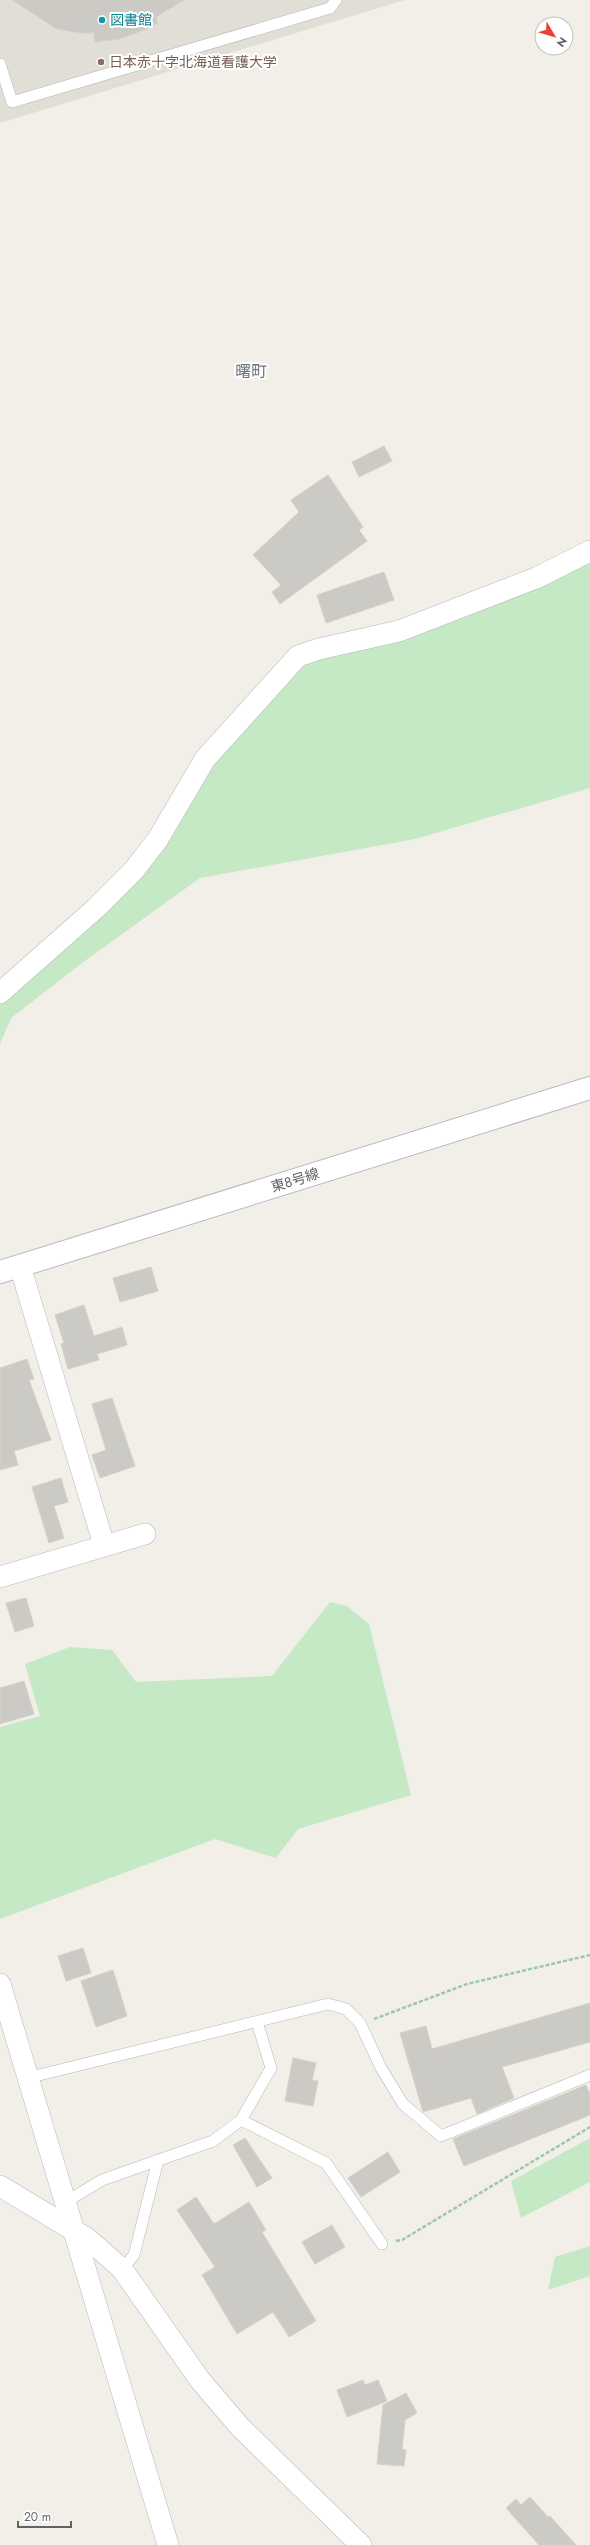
<svg xmlns="http://www.w3.org/2000/svg" width="590" height="2545" font-family="Jost,'Noto Sans JP',sans-serif">
<style>
.education{fill:#e1ded6}
.green{fill:#c5e8c5}
.building{fill:#cccac5;stroke:#d6d1c6}
.lines{fill:none;stroke-linecap:round;stroke-linejoin:round}
.lane-casing{stroke:#b5b8bc;stroke-width:12}
.street-casing{stroke:#b5b8bc;stroke-width:22}
.secondary-casing{stroke:#b6babf;stroke-width:24}
.path{stroke:#9cc7a9;stroke-width:2.5;stroke-dasharray:4 2;stroke-linecap:butt}
.lane{stroke:#fff;stroke-width:11}
.street{stroke:#fff;stroke-width:21}
.secondary{stroke:#fff;stroke-width:22}
.culture-dot{fill:#0f9aa8;stroke:#fff;stroke-width:1.5}
.education-dot{fill:#8d6e63;stroke:#fff;stroke-width:1.5}
.labels{text-anchor:middle;stroke-width:4;stroke-linejoin:round;paint-order:stroke}
.culture-label{font-size:14px;fill:#0d838f;stroke:#fff;text-anchor:start}
.education-label{font-size:14px;fill:#785e54;stroke:#fff;text-anchor:start}
.street-label{font-size:14px;fill:#5f6368;stroke:#fff}
.quarter-label{font-size:16px;fill:#70757a;stroke:#fff}
</style>
<rect width="100%" height="100%" fill="#f1efe8"/>
<path class="education" d="M0,0H405L0,123Z"/>
<path class="green" d="M590,551V788L415,839L200,878L86,960L11,1018L0,1044V993L51,946L172,814L298,656Z
M330,1602L347,1606L369,1624L411,1795L298,1829L276,1858L215,1839L0,1919V1727L40,1716L25,1664L70,1647L112,1650L136,1682L272,1676Z
M590,2138V2182L521,2218L511,2181Z
M590,2246V2276L548,2290L555,2257Z"/>
<path class="building" d="M12,0H184L156,17L158,23L144,30L119,39L95,42L94,33H81L57,29Z
M384,446L392,461L359,477L352,462Z
M328,475L363,527L359,530L367,541L280,604L272,592L281,585L253,555L299,512L291,500Z
M384,572L394,600L326,623L317,595Z
M151,1267L158,1291L120,1302L113,1278Z
M84,1305L94,1336L122,1327L127,1345L97,1354L99,1360L68,1369L61,1344L64,1343L55,1315Z
M27,1359L34,1379L29,1380L51,1440L14,1451L18,1465L0,1470V1368Z
M112,1398L135,1466L100,1478L92,1455L106,1450L92,1404Z
M61,1478L68,1502L54,1506L64,1538L49,1543L32,1487Z
M26,1598L34,1626L15,1632L6,1603Z
M24,1681L34,1714L0,1724V1688Z
M83,1948L91,1973L66,1981L58,1956Z
M113,1970L127,2016L96,2027L81,1981Z
M590,2003V2042L502,2067L514,2098L477,2114L471,2098L423,2112L400,2033L426,2026L432,2049Z
M293,2058L316,2063L312,2080L318,2081L313,2106L285,2101Z
M586,2085L590,2094V2115L464,2166L453,2139Z
M245,2138L272,2178L257,2187L233,2145Z
M388,2152L400,2172L361,2197L348,2178Z
M196,2197L214,2224L249,2202L266,2230L262,2232L316,2321L289,2337L273,2312L237,2334L202,2275L215,2267L177,2210Z
M332,2225L345,2247L315,2264L302,2242Z
M363,2380L365,2385L378,2380L387,2401L347,2417L337,2390Z
M406,2393L417,2413L405,2420L402,2449L406,2450L404,2466L377,2464L383,2405Z
M530,2497L548,2517L550,2516L576,2545H539L506,2508L516,2499L521,2505Z"/>
<g class="lines">
<defs>
<path id="lane" d="M0,64L12,102L330,8L336,0
M27,2078L328,2004L346,2009L360,2023L381,2068L403,2104L441,2136L590,2075
M241,2120L326,2163L382,2244
M64,2203L102,2180L213,2141L241,2120L271,2068L257,2022
M122,2269L134,2255L158,2160"/>
<path id="street" d="M0,993L95,909L134,870L158,839L205,759L298,656L319,649L399,631L536,578L590,551
M20,1266L104,1545
M0,1577L145,1534
M0,1984L168,2545
M0,2186L88,2239L122,2269L200,2380L240,2427L361,2545"/>
<path id="secondary" d="M0,1272L590,1088"/>
</defs>
<use href="#lane" class="lane-casing"/>
<use href="#street" class="street-casing"/>
<use href="#secondary" class="secondary-casing"/>
<path class="path" d="M374,2019L467,1984L590,1955
M396,2241L402,2240L590,2127"/>
<use href="#lane" class="lane"/>
<use href="#street" class="street"/>
<use href="#secondary" class="secondary"/>
</g>
<circle class="culture-dot" cx="102" cy="20" r="4"/>
<circle class="education-dot" cx="101" cy="62" r="4"/>
<g class="labels">
<g class="culture-label">
<text x="110" y="25">図書館</text>
</g>
<g class="education-label">
<text x="109" y="67">日本赤十字北海道看護大学</text>
</g>
<g class="street-label">
<text transform="translate(295 1180) rotate(-17)" y="5">東8号線</text>
</g>
<g class="quarter-label">
<text x="251" y="377">曙町</text>
</g>
</g>
<g transform="translate(554 36) rotate(128)"><circle r="19" fill="#ffffff" stroke="#bfc1c3"/>
<path d="M0-3L7 15L0 10L-7 15Z" fill="#ea4335"/>
<text y="-6" font-size="11" font-weight="bold" text-anchor="middle" fill="#5f6368">N</text>
</g>
<path d="M18 2521v6h53v-6" fill="none" stroke="#5f6368" stroke-width="2"/>
<text x="24" y="2521" font-size="12" fill="#5f6368" stroke="#ffffff" stroke-width="3" paint-order="stroke">20 m</text>
</svg>
